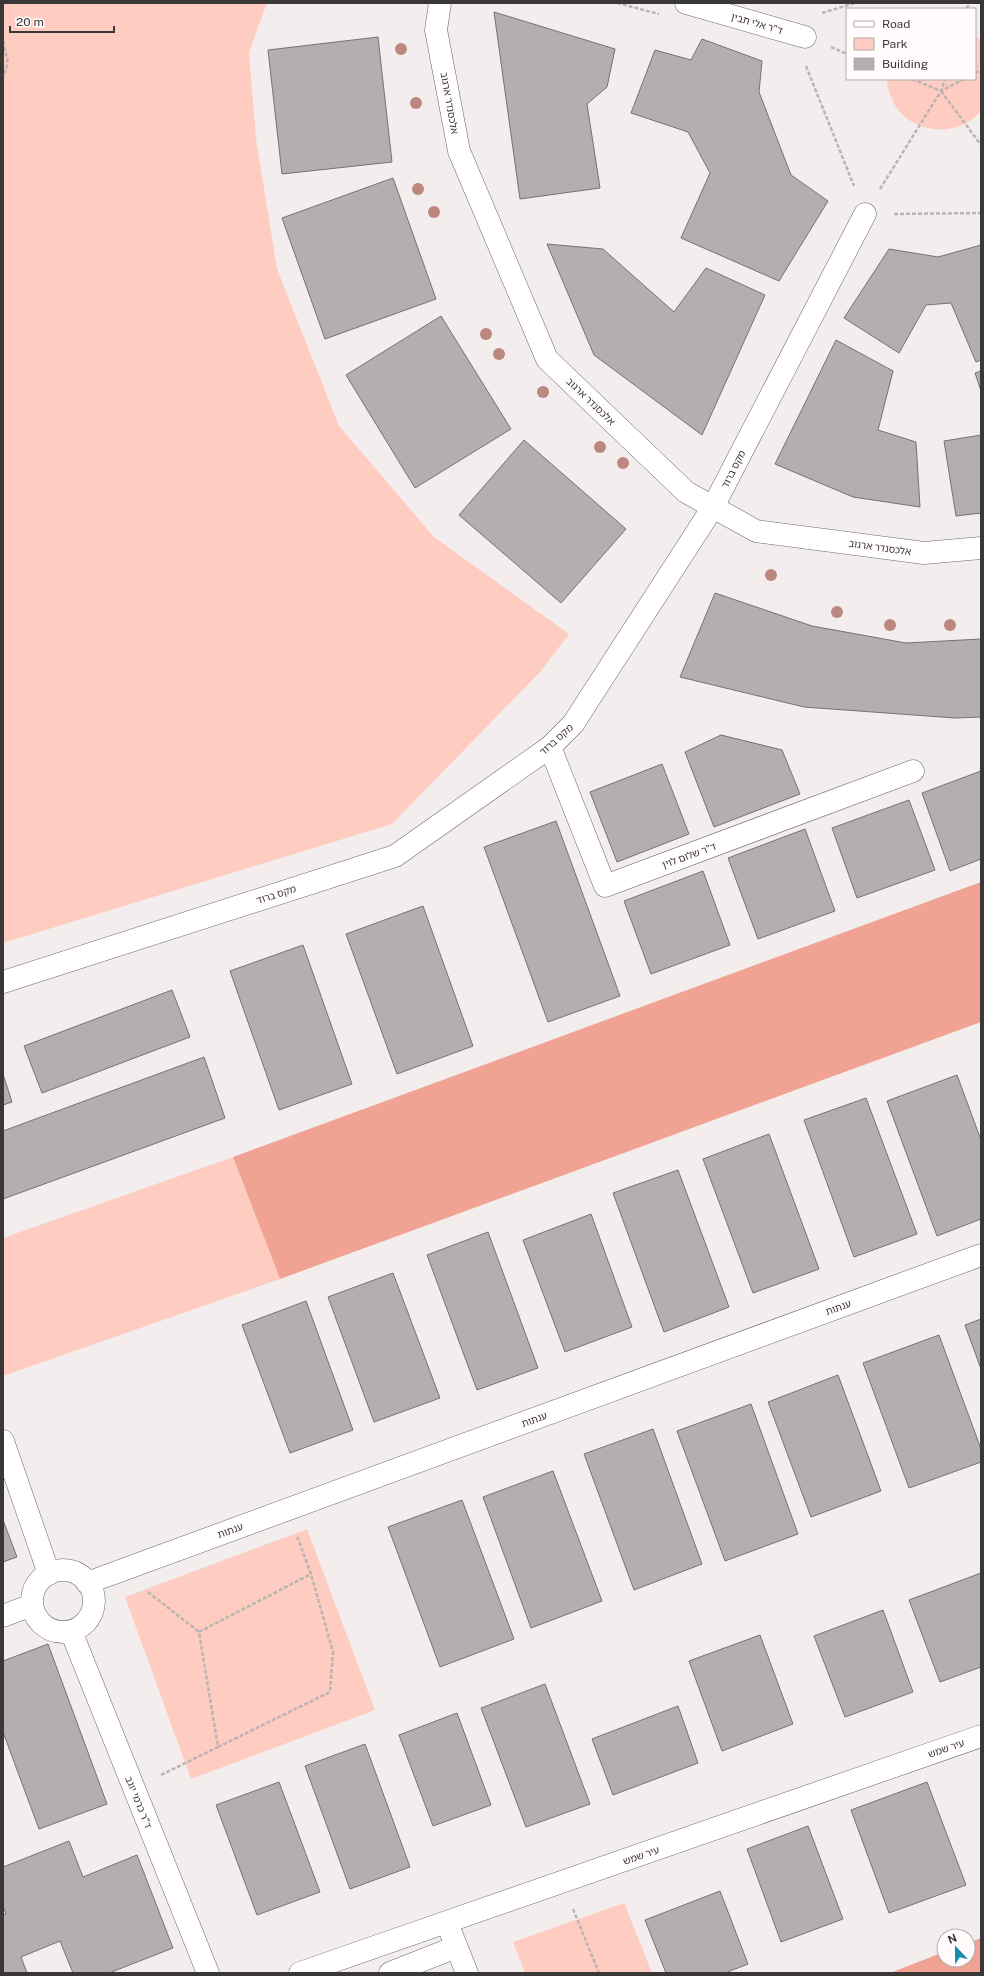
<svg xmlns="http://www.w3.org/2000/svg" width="984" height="1976" font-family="'Public Sans','Noto Sans Hebrew',sans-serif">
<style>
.green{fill:#feccc1}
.forest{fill:#f0a293}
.building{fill:#b4afae;stroke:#767271}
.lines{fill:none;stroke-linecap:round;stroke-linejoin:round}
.minor-casing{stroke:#6c6867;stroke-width:23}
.path{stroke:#bab5b4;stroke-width:2.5;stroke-dasharray:4 2;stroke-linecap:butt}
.minor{stroke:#fff;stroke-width:22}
.tree{fill:#bb877e}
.labels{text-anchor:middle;stroke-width:4;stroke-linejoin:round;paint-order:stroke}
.street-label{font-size:10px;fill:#3a3837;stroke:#fffcfb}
</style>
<rect width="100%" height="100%" fill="#f3eeed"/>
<path class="green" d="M3,3H267L249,52L256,139L277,269L339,426L434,537L569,634L541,671L392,824L3,943Z
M975,35L981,41V111C956,141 905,133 891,97C889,91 887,86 887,79H975Z
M233,1157L280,1279L3,1376V1238Z
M307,1529L375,1710L191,1779L125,1597Z
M624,1903L652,1973H525L513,1942Z"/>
<path class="forest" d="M981,882V1022L280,1279L233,1157Z
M981,1938V1973H890L944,1952V1960H968V1943Z"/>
<path class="building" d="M494,12L615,49L607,87L587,104L600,188L520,199Z
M378,37L392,162L282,174L268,50Z
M702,39L762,61L759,92L791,175L828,201L779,281L681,238L710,173L688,132L631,113L655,50L691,60Z
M393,178L436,299L325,339L282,218Z
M547,244L603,249L674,312L706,268L765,295L702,435L594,355Z
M981,245V360L976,362L951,303L926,305L899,353L844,318L889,249L938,257Z
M441,316L511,429L415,488L346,375Z
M836,340L893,371L878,430L916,442L920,507L853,497L775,464Z
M981,371V391L975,373Z
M981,435V513L956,516L944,441Z
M524,440L626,529L561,603L459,515Z
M715,593L812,626L906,643L981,639V717L955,718L804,707L680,677Z
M721,735L782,750L800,794L714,827L685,752Z
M662,764L689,834L617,862L590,792Z
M981,771V859L950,871L922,793Z
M909,800L935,870L857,898L832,828Z
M556,821L620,996L548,1022L484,847Z
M805,829L835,911L758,939L728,858Z
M703,871L730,945L651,974L624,901Z
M423,906L473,1046L397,1074L346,934Z
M303,945L352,1084L279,1110L230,971Z
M172,990L190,1037L42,1093L24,1046Z
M204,1057L225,1118L3,1199V1131Z
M3,1074L12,1102L3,1105Z
M957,1075L981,1140V1219L937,1236L887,1101Z
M866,1098L917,1234L854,1257L804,1120Z
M769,1134L819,1269L753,1293L703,1159Z
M678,1170L729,1307L664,1332L613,1193Z
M591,1214L632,1327L565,1352L523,1240Z
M488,1232L538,1368L477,1390L427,1255Z
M393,1273L440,1398L374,1422L328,1297Z
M306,1301L353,1430L290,1453L242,1325Z
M981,1319V1369L965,1325Z
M939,1335L981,1449V1462L909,1488L863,1363Z
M838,1375L881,1491L811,1517L768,1402Z
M751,1404L798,1534L725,1561L677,1431Z
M653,1429L702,1564L634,1590L584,1454Z
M553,1471L602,1601L531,1628L483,1497Z
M462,1500L514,1639L440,1667L388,1527Z
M3,1520L17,1557L3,1562Z
M981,1573V1667L940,1682L909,1600Z
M883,1610L913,1692L845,1717L814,1636Z
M760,1635L793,1724L722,1751L689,1661Z
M48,1644L107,1804L39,1829L3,1732V1661Z
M545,1684L590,1804L526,1827L481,1708Z
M678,1706L698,1763L613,1795L592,1739Z
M457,1713L491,1805L433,1826L399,1735Z
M365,1744L410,1867L350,1889L305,1766Z
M279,1782L320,1892L257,1915L216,1805Z
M927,1782L966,1885L889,1913L851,1810Z
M808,1826L843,1919L781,1942L747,1849Z
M69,1841L83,1877L137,1855L173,1948L109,1973H73L60,1941L21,1957L27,1973H3V1915L6,1914L3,1906V1867Z
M720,1891L748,1964L725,1973H666L645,1920Z"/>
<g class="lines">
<defs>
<path id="minor" d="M440,3L436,30L459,151L547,359L686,492L756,531L924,553L981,548
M686,3L805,37
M550,747L605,886L913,771
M3,982L395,856L550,747L573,724L713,507L865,214
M3,1441L49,1574
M32 1601a31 31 0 1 1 62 0a31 31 0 1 1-62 0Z
M87,1583L981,1255
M3,1616L32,1605
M71,1631L208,1973
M451,1933L467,1973
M300,1973L981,1736
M390,1973L456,1947"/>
</defs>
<use href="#minor" class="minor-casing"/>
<path class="path" d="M617,3L659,14
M967,9L969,3
M822,13L855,3
M3,41L8,63L3,77
M831,47L847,54
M806,66L854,186
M975,73L981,70
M912,79L941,91L945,79
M941,91L981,145
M880,189L941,91L964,79
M894,214L981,213
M148,1592L199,1632
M218,1747L330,1692L333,1652L311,1574
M161,1775L218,1747L199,1632L311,1574L297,1536
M573,1909L599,1973"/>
<use href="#minor" class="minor"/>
</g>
<g class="tree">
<circle cx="401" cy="49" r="6"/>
<circle cx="416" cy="103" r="6"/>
<circle cx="418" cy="189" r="6"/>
<circle cx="434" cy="212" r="6"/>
<circle cx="486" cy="334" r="6"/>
<circle cx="499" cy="354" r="6"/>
<circle cx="543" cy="392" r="6"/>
<circle cx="600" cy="447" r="6"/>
<circle cx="623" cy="463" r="6"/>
<circle cx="771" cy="575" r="6"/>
<circle cx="837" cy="612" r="6"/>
<circle cx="890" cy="625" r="6"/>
<circle cx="950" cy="625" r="6"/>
</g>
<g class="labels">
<g class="street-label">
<text transform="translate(757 23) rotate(16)" y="4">ד"ר אלי תבין</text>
<text transform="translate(450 103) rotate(80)" y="4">אלכסנדר ארגוב</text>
<text transform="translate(591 401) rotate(44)" y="4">אלכסנדר ארגוב</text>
<text transform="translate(733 469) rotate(-63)" y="4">מקס ברוד</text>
<text transform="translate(880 547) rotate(8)" y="4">אלכסנדר ארגוב</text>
<text transform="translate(556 739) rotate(-42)" y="4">מקס ברוד</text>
<text transform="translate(689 855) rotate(-20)" y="4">ד"ר שלום לוין</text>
<text transform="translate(276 894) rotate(-18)" y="4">מקס ברוד</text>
<text transform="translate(838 1307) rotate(-20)" y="4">ענתות</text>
<text transform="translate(534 1419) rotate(-20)" y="4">ענתות</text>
<text transform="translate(230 1530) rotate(-20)" y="4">ענתות</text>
<text transform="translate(946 1748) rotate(-19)" y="4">עיר שמש</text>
<text transform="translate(139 1802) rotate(68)" y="4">ד"ר כרמי יוגב</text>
<text transform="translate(641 1855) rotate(-19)" y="4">עיר שמש</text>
</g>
</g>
<rect width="984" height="1976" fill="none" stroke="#3a3837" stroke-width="8"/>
<rect x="846" y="8" width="130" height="72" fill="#fffcfb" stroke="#b0aead"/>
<rect x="854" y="21" width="20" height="6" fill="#ffffff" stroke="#b0aead"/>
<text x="882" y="28" font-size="12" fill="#3a3837">Road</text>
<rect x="854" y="38" width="20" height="12" fill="#feccc1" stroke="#b0aead"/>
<text x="882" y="48" font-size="12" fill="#3a3837">Park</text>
<rect x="854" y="58" width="20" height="12" fill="#b4afae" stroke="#b0aead"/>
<text x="882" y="68" font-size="12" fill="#3a3837">Building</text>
<g transform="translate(956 1948) rotate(338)"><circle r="19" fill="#fffcfb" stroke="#b0aead"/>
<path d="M0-3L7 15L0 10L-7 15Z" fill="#1a8bb0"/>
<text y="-6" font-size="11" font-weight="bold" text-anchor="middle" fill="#3a3837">N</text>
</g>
<path d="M10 26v6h104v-6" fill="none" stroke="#3a3837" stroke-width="2"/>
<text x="16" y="26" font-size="12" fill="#3a3837" stroke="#fffcfb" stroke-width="3" paint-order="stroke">20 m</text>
</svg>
